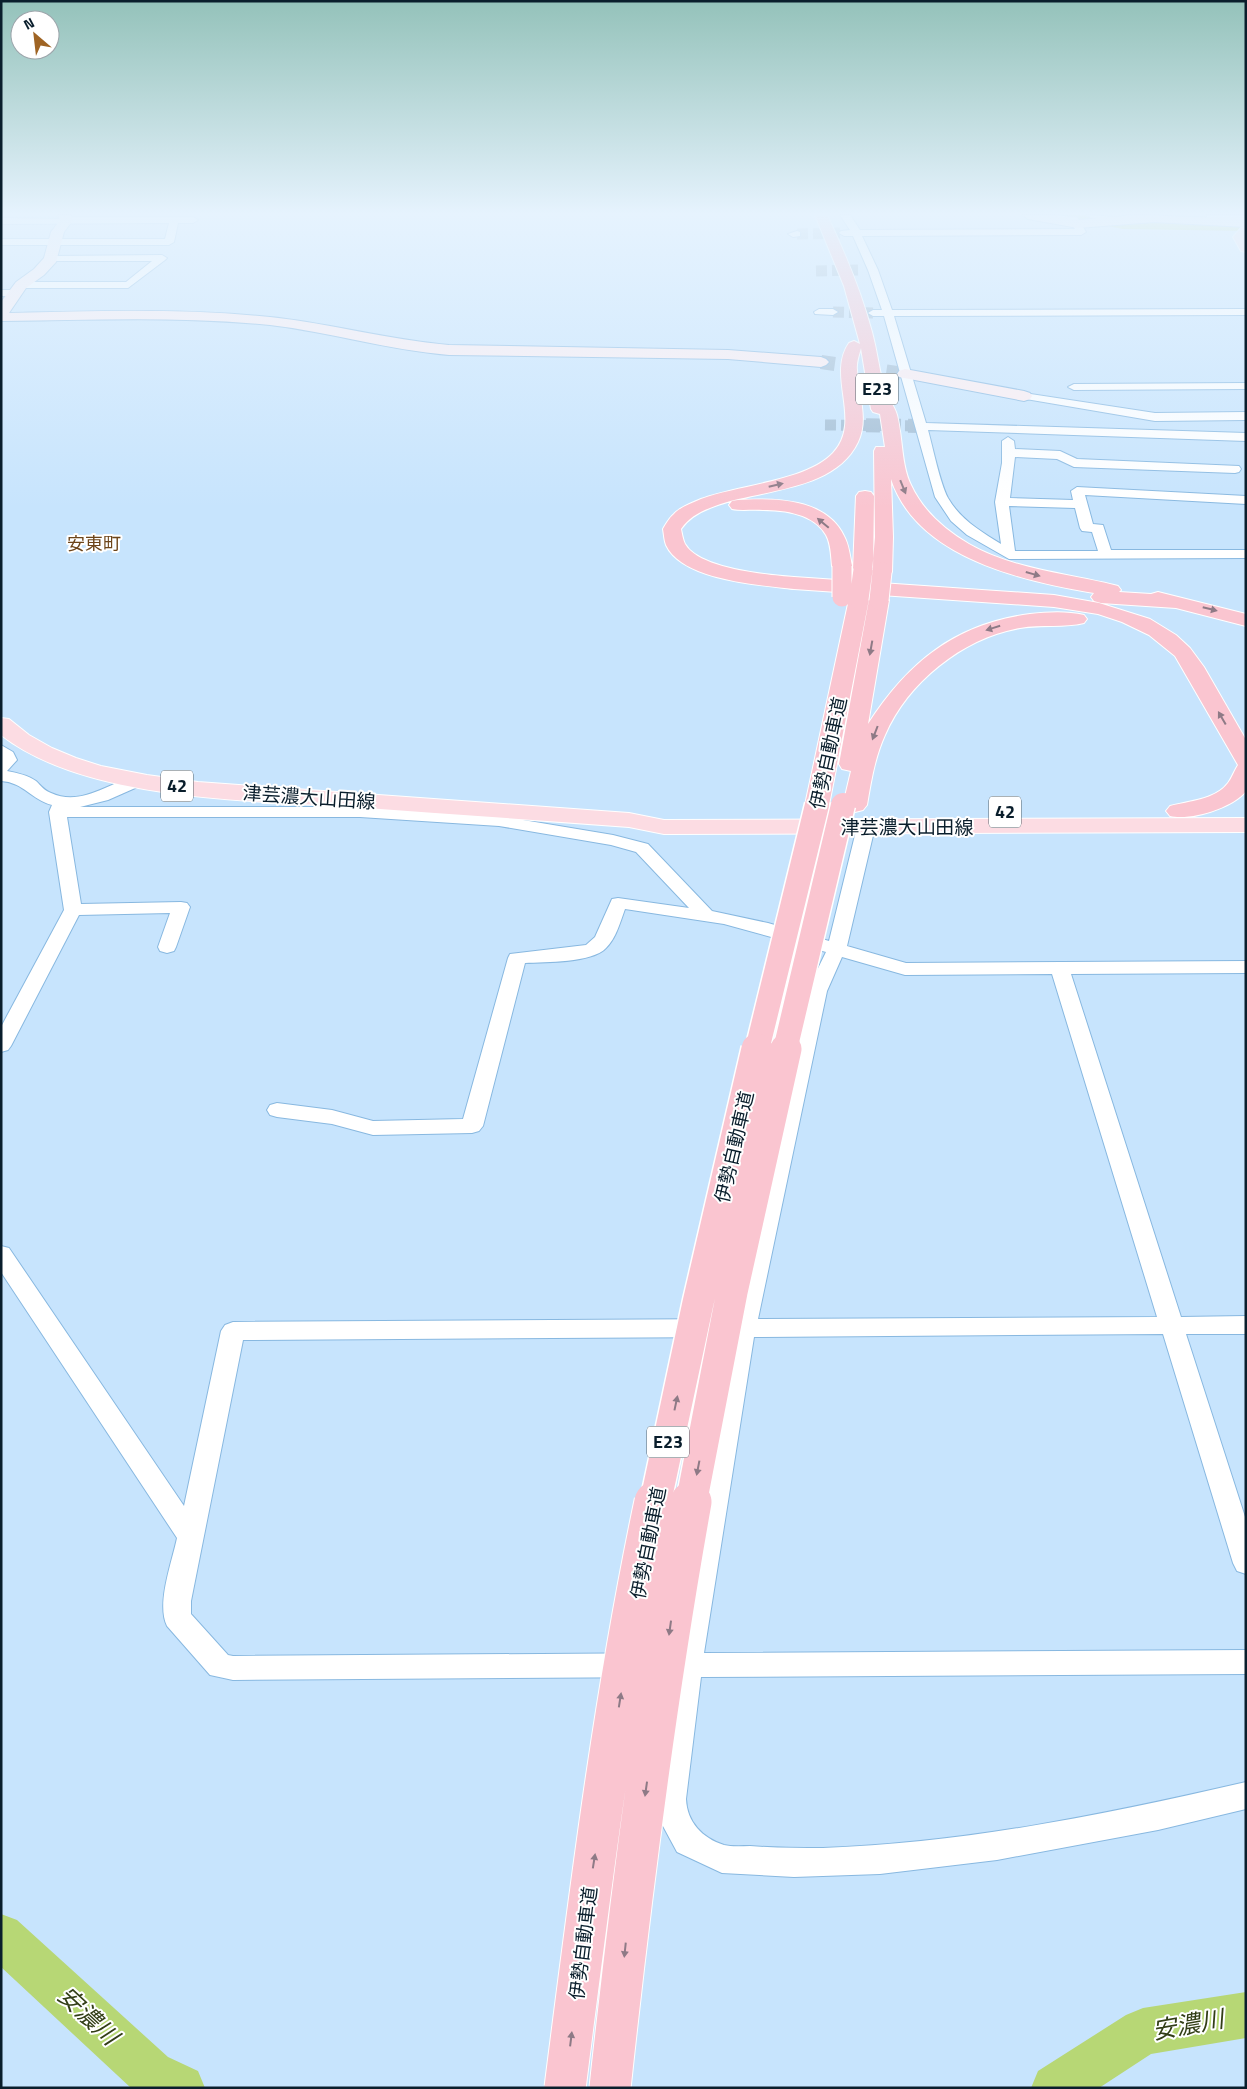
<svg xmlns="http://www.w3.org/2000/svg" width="1247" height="2089" font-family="'Titillium Web','Noto Sans JP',sans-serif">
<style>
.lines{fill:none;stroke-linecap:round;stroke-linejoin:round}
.river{fill:#b7d775;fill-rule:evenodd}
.street-tunnel-far1{stroke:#a1bcd3;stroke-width:11;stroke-dasharray:11 5;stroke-linecap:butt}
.street-tunnel{stroke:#a1bcd3;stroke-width:14;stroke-dasharray:14 7;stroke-linecap:butt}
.secondary-tunnel{stroke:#a1bcd3;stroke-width:14;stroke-dasharray:14 8;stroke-linecap:butt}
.street-casing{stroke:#88b8e0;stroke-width:2}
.secondary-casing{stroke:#88b8e0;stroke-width:2}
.primary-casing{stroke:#fff;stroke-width:2}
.highway-casing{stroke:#fff;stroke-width:2}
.street{fill:#fff;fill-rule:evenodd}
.secondary{fill:#feeef1;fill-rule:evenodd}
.primary{fill:#fcdce3;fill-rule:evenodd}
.highway{fill:#fac5d0;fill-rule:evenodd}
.highway-bridge-far3-casing{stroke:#fff;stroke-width:21;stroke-linecap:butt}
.highway-bridge-far2-casing{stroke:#fff;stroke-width:27;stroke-linecap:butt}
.highway-bridge-far1-casing{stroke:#fff;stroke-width:34;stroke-linecap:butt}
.highway-bridge-casing{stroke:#fff;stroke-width:43;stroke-linecap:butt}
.highway-bridge-far3{stroke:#fac5d0;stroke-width:19}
.highway-bridge-far2{stroke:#fac5d0;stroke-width:24}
.highway-bridge-far1{stroke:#fac5d0;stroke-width:31}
.highway-bridge{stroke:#fac5d0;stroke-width:41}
.oneway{fill:#8e7a86}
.labels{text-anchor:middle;stroke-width:4;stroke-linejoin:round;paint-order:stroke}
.shield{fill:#fff;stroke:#54626b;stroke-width:1}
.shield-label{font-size:18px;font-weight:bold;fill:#0a1e2c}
.far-quarter-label{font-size:18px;fill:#6d451a;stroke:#fff}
.street-label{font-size:19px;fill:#0a1e2c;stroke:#fff}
.near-water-label{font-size:24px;font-style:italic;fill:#323e16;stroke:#fff}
</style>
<rect width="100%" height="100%" fill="#c7e4fd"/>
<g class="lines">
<path class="river" d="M1066,215H1094L1123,221L1246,223V231L1123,229L1073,219Z
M1,1914L17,1920L168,2057L198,2071L205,2088H131L1,1967Z
M1246,1992V2038L1151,2054L1099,2088H1031L1038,2071L1126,2015L1143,2008Z"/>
<path class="street-tunnel-far1" d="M797,234L842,233
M816,271L858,270
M833,312L873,313
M825,425L921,426"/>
<path class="street-tunnel" d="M845,425L921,426"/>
<path class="secondary-tunnel" d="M821,362L905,374"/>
<defs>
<path id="street" d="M840,215H850L860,230L1075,229L1070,221L1051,215L1077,217L1086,232L1081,235L862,236L878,270L892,310L1246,309V315L894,316L926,423L1246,433V441L928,430C933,448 940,483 948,498C960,519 980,531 1001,544L995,502L1002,463V441L1008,437L1014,441L1015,449L1060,451L1077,459L1239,466L1241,469L1239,472L1235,473L1074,467L1057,459L1015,457L1010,498L1073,500L1071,491L1077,487L1246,496V504L1085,495L1093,524L1103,525L1111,550H1246V558L1009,559L967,535L951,521L935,497L884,316H873L868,313L873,310H882L868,270L853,236H844L839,233L841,231L850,230ZM1009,506L1075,508L1080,528L1082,531L1092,532L1098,551H1015Z
M1086,215L1119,217L1130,215L1125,222L1122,223L1091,218Z
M1207,215H1246V220H1230L1228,225H1222L1220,221L1207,219Z
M67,217H193L198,220L193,223H178L174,242L169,245H1V239H165L169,223L1,224V218L63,219Z
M797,231L800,232V236L793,237L788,234Z
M162,255L167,258L165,260L128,288H21L16,285L21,282H126L152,261H48V257L51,256Z
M1,290H14L19,293L14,296H1Z
M819,309H833L838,312L833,315L815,314L814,312Z
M1246,383V389L1074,390L1068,387L1074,384Z
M1024,393L1155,413L1246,412V420L1155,421L1020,398L1018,396L1020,394Z
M1,745L13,752L17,760L7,771C17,773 28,775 36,781C41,786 45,791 51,793C81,807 108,783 136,776L142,777L144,781L142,785L108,800L80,807H360L499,816L613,835L648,844L712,911L768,923L829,941L857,827L860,823L866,822L872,823L875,827L847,946L906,963L1246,961V973L1071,974L1181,1317L1246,1316V1334H1186L1246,1520V1574L1237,1571L1233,1563L1163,1334L754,1337L704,1653L1246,1650V1674L701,1677L686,1799C687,1822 702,1838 724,1845C732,1847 742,1846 750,1846C775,1848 798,1848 823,1848C966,1843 1107,1814 1246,1782V1809L1158,1830L997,1860L880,1874L794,1877L722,1873L677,1852L657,1815L656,1799L672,1677L233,1680L210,1675L167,1626C156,1604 172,1562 177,1538L1,1272V1246L9,1248L184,1506L221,1331L225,1325L233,1322L734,1319L807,991L826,952L724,924L625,909C620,923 616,938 606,948C592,963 545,962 525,963L483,1126L479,1131L472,1133L373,1135L332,1124L277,1117L270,1115L267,1110L270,1105L277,1103L332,1110L373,1121L463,1119L508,958L510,954L586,945L595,937L612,899L618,898L689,908L636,852L611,845L499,826L360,817H67L81,904L181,902L187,903L190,907L176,947L174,951L167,953L160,951L158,947L170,913L79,915L11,1046L8,1050L1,1052V1027L64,910L49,812L52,805C32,800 23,782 1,781ZM842,957L905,975L1052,974L1157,1317L758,1319L827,991ZM731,1337L676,1653L233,1656L228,1655L191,1614V1601L243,1340Z"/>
<path id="secondary" d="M58,215H71L73,220L64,232L56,262L44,275L26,288L9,313C96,311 183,308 270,317C330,323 388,340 449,345L728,350L821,357L826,359L829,362L826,365L821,367L728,359L449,355C388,350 330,332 270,325C181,316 91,320 1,321V302L16,282L34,269L44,258L51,232L60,220Z
M1022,215H1050L1078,220L1141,215L1246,219V227L1154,222L1078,228L1028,219Z
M905,369L1024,391L1030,393L1032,396L1030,399L1024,401L899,377L897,374L899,371Z"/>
<path id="primary" d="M1246,227V252L1241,251L1233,237L1241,228Z
M1,718L9,719L29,735L52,748L76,758L101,766L147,775L198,782L629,813L664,820L1246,818V832L664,834L629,827C537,820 445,814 353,807C249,800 86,801 1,735Z"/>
<path id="highway" d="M815,215H827C845,253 861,291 872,332C877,350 879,369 884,388C887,397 894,405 897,415C903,438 901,464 911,485C923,511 945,530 969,544C1015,570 1067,573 1118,586L1121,590L1119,592L1151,594L1158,592L1246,614V626L1176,608L1101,603L1094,601L1091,597L1094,593C1023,581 917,558 891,479L893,537L892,572L889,576L882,578L875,576L872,572L875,537L874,451L876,447H885L880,414L873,412L871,409L861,348C859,355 856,363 857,370C858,394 869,419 858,442C834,492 760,489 715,506C701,511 689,517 681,529C682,534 683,540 685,544C699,569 768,575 794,577L1054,595L1099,603L1150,619L1176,635L1190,648L1204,667L1246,740V791C1233,808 1190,821 1170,816L1166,811L1170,806C1189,801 1215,800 1228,783C1232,778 1234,771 1238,765L1175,656L1149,635L1122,622L1098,614L1054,607L794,589C759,585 682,580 666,545C664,540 664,534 663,529C666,524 669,518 674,514C680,507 692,503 701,499C738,485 807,481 833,453C863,421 826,376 849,343L854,341L860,344L844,286Z
M865,491L871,492L874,496L873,570L870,574L863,576L856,574L853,570L856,496L859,492Z
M738,500C774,498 826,498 844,536C849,545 850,556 852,566L849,570L842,572L835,570L832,566C831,556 831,544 826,535C814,514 785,510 763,510C752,509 742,511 732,509L729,505L732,501Z
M859,593L866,595L869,599L829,805L825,810L817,812L809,810L805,805L849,599L852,595Z
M879,594L886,596L889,600L868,724C908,662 955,624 1030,614C1048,612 1067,611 1084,615L1087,619L1084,623C1065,628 1041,624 1020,628C963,638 908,682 885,735C875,757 871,781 867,805L863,810L855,812L847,810L843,805L851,771L842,769L839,764L869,600L872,596Z"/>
</defs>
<use href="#street" class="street-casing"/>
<use href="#secondary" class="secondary-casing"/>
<use href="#primary" class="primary-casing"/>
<use href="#highway" class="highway-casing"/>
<use href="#street" class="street"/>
<use href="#secondary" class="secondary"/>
<use href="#primary" class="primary"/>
<use href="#highway" class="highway"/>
<defs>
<path id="highway-bridge-far3" d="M842,566V597
M859,599L863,570
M879,600L882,572"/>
<path id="highway-bridge-far2" d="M757,1050L817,805
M785,1050L843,805"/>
<path id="highway-bridge-far1" d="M655,1504L698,1303L757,1049
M691,1504L732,1292L786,1049"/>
<path id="highway-bridge" d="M565,2088C590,1892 614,1696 655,1502
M610,2088C631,1892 656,1697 691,1502"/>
</defs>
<use href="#highway-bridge-far3" class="highway-bridge-far3-casing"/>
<use href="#highway-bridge-far2" class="highway-bridge-far2-casing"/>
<use href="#highway-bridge-far1" class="highway-bridge-far1-casing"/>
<use href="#highway-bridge" class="highway-bridge-casing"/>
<use href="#highway-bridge-far3" class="highway-bridge-far3"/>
<use href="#highway-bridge-far2" class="highway-bridge-far2"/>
<use href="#highway-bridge-far1" class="highway-bridge-far1"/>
<use href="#highway-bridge" class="highway-bridge"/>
</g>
<defs><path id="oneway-solid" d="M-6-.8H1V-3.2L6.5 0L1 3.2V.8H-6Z" transform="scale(1.25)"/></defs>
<g class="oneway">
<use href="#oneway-solid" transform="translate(776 485) rotate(-13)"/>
<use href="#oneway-solid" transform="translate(903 487) rotate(68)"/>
<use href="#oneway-solid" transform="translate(823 523) rotate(-140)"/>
<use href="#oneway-solid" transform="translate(1033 574) rotate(16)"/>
<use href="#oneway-solid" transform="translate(1210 609) rotate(14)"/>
<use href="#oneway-solid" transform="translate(993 628) rotate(163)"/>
<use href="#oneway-solid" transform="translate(871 648) rotate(100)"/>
<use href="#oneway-solid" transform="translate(1222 718) rotate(-120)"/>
<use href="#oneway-solid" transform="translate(875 733) rotate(111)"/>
<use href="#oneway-solid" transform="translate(676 1403) rotate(-78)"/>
<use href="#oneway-solid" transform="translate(698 1468) rotate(101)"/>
<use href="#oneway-solid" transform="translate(670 1628) rotate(98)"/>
<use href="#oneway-solid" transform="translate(620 1700) rotate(-81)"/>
<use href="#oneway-solid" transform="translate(646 1789) rotate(98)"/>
<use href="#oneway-solid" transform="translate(594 1861) rotate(-81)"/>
<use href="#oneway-solid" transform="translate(625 1950) rotate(96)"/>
<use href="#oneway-solid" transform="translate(571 2039) rotate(-83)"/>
</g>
<linearGradient id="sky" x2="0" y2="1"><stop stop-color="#94c2ba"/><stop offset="0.42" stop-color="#e6f3fe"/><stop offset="1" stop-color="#e6f3fe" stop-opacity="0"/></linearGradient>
<rect width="1247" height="508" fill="url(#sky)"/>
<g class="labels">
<g class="shield">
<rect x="856" y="373.5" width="42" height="31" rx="4"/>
<rect x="161" y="770.5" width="32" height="31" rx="4"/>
<rect x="989" y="796.5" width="32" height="31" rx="4"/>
<rect x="647" y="1426.5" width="42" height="31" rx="4"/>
</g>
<g class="shield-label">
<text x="877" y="395">E23</text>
<text x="177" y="792">42</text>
<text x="1005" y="818">42</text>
<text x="668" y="1448">E23</text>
</g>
<g class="far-quarter-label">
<text x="94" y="550">安東町</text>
</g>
<g class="street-label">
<text transform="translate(828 753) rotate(-78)" y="7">伊勢自動車道</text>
<text transform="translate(309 797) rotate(4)" y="7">津芸濃大山田線</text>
<text x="907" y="834">津芸濃大山田線</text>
<text transform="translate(734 1147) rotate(-77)" y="7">伊勢自動車道</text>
<text transform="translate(648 1543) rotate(-79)" y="7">伊勢自動車道</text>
<text transform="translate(583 1943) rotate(-83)" y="7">伊勢自動車道</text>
</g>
<g class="near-water-label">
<text transform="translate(88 2016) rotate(43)" y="8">安濃川</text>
<text transform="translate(1188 2025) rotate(-10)" y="8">安濃川</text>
</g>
</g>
<rect width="1247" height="2089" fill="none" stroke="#0a1e2c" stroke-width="5"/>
<g transform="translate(35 35) rotate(332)"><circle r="24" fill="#ffffff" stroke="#9da5ab"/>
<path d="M0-4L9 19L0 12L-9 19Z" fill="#9f6424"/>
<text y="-8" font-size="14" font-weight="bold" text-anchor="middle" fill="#0a1e2c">N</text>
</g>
</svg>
